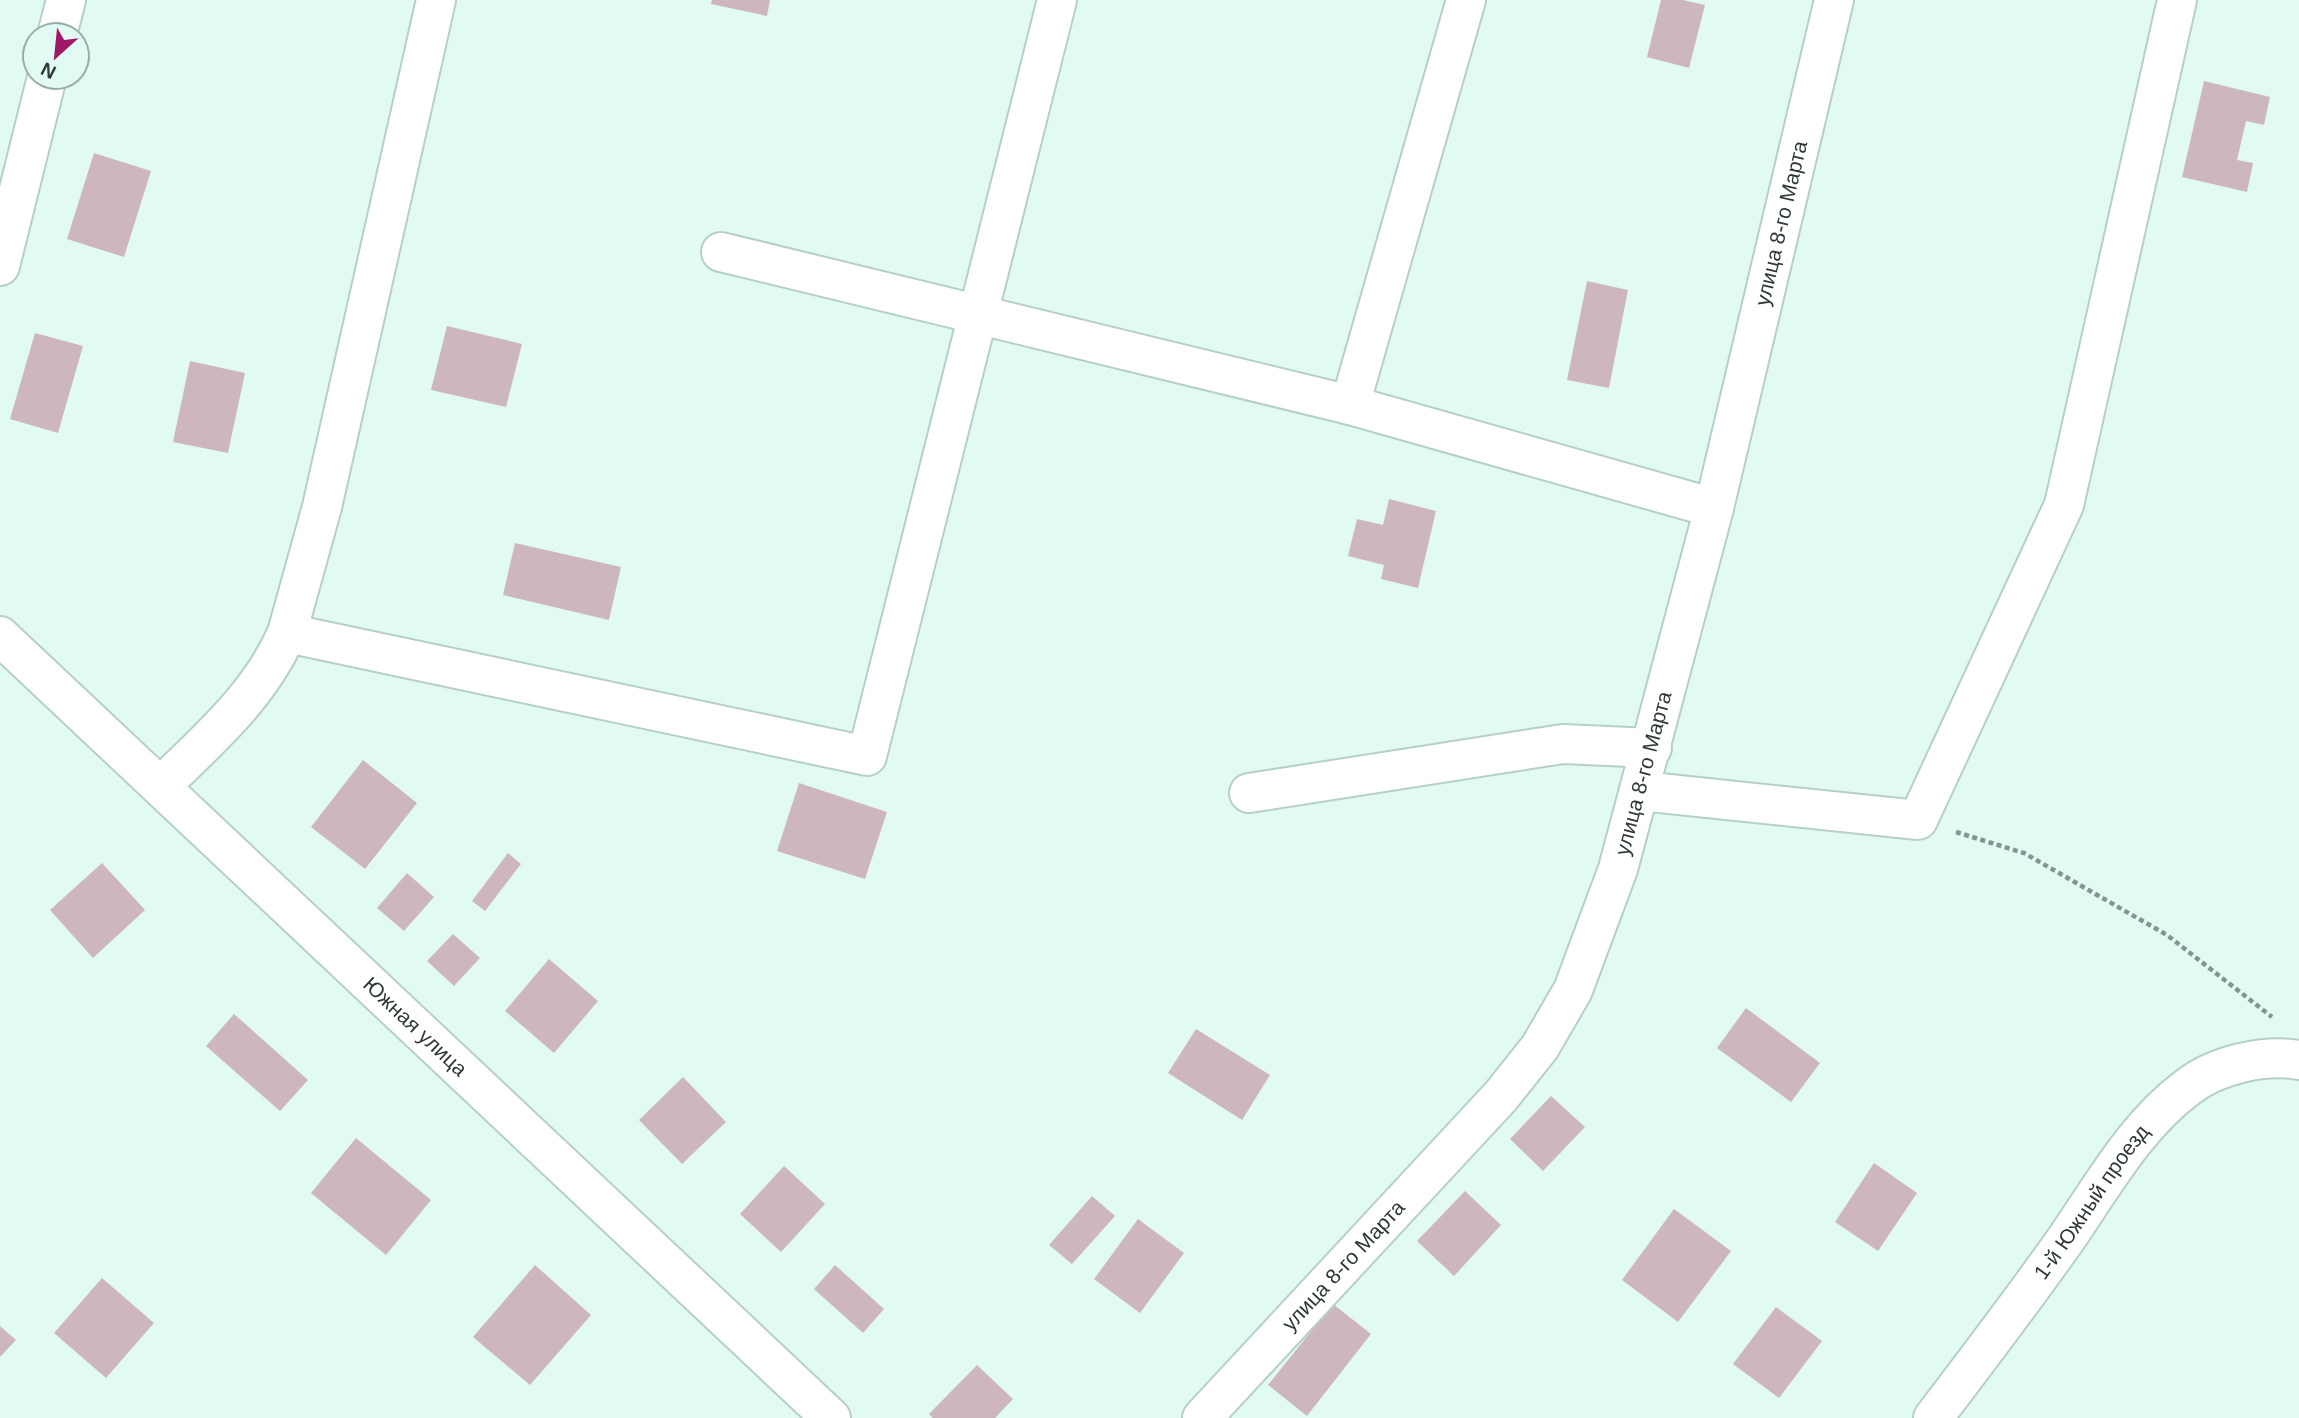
<svg xmlns="http://www.w3.org/2000/svg" width="2299" height="1418" font-family="Helvetica,sans-serif">
<style>
.building{fill:#cdb6c0}
.lines{fill:none;stroke-linecap:round;stroke-linejoin:round}
.minor-casing{stroke:#b7cfc9;stroke-width:42}
.path{stroke:#839590;stroke-width:4.5;stroke-dasharray:5 3.5;stroke-linecap:butt}
.minor{stroke:#fff;stroke-width:38}
.labels{text-anchor:middle;stroke-width:5;stroke-linejoin:round;paint-order:stroke}
.street-label{font-size:21px;fill:#2e3835;stroke:#e1fbf4}
</style>
<rect width="100%" height="100%" fill="#e1fbf4"/>
<path class="building" d="M712,0H770L767,16L711,4Z
M1661,0H1683L1705,5L1689,68L1647,57Z
M2204,81L2270,97L2264,125L2246,121L2237,160L2253,163L2247,192L2182,177Z
M94,153L151,171L124,257L67,239Z
M1587,281L1628,290L1609,388L1567,380Z
M447,326L522,344L506,407L431,390Z
M35,333L83,346L58,433L10,419Z
M190,361L245,373L228,453L173,442Z
M1389,499L1436,511L1418,588L1381,579L1384,565L1348,556L1357,519L1383,525Z
M515,543L621,567L609,620L503,595Z
M363,760L417,803L365,869L311,827Z
M799,783L887,812L865,879L777,851Z
M508,853L521,864L485,911L472,901Z
M102,863L145,910L93,958L50,910Z
M407,873L434,897L404,931L377,908Z
M453,934L480,958L454,986L427,961Z
M549,959L598,1001L554,1053L505,1011Z
M1746,1008L1820,1063L1791,1102L1717,1048Z
M234,1014L308,1080L280,1111L206,1046Z
M1196,1029L1270,1075L1242,1120L1168,1073Z
M683,1077L726,1122L682,1164L639,1120Z
M1551,1096L1585,1127L1543,1171L1510,1139Z
M356,1138L431,1200L386,1255L311,1193Z
M1874,1163L1917,1193L1878,1251L1835,1222Z
M784,1166L825,1204L781,1252L740,1214Z
M1465,1191L1501,1225L1454,1276L1417,1241Z
M1092,1196L1115,1216L1072,1264L1049,1245Z
M1674,1209L1731,1251L1678,1322L1622,1280Z
M1138,1219L1184,1253L1140,1313L1094,1279Z
M535,1265L591,1315L530,1385L473,1337Z
M835,1265L884,1309L863,1333L814,1289Z
M102,1278L154,1323L106,1378L54,1333Z
M1333,1304L1371,1334L1307,1416L1268,1385Z
M1776,1307L1822,1341L1779,1398L1733,1364Z
M0,1326L16,1340L0,1357Z
M977,1365L1013,1399L995,1418H933L929,1414Z"/>
<g class="lines">
<defs>
<g id="minor">
<path d="M57,35L66,0"/>
<path d="M721,252L1350,405L1714,508"/>
<path d="M0,266L47,77"/>
<path d="M1350,405L1466,0"/>
<path d="M287,633L322,507L436,0"/>
<path id="s1" d="M0,636L831,1418"/>
<path d="M162,785C210,738 260,695 287,633L867,756L1057,0"/>
<path d="M1641,791L1918,820L2064,505L2177,0"/>
<path d="M1249,793L1563,744L1652,748"/>
<path id="s2" d="M1202,1418L1501,1096L1540,1047L1573,990L1618,869L1714,508L1834,0"/>
<path id="s3" d="M1933,1418C1978,1359 2023,1300 2066,1239C2102,1187 2136,1125 2188,1087C2216,1065 2264,1054 2299,1060"/>
</g>
</defs>
<use href="#minor" class="minor-casing"/>
<path class="path" d="M1956,832L2024,853L2167,935L2272,1017"/>
<use href="#minor" class="minor"/>
</g>
<g class="labels">
<g class="street-label">
<text dy="7" stroke="none"><textPath href="#s2" startOffset="1363">улица 8-го Марта</textPath></text>
<text dy="7" stroke="none"><textPath href="#s2" startOffset="796">улица 8-го Марта</textPath></text>
<text dy="7" stroke="none"><textPath href="#s1" startOffset="570">Южная улица</textPath></text>
<text dy="7" stroke="none"><textPath href="#s3" startOffset="268">1-й Южный проезд</textPath></text>
<text dy="7" stroke="none"><textPath href="#s2" startOffset="208">улица 8-го Марта</textPath></text>
</g>
</g>
<g transform="translate(56 56) rotate(207)"><circle r="33" fill="#e1fbf4" stroke="#99ada8" stroke-width="2"/>
<path d="M0-5L12 26L0 18L-12 26Z" fill="#9f1866"/>
<text y="-10" font-size="19" font-weight="bold" text-anchor="middle" fill="#2e3835">N</text>
</g>
</svg>
